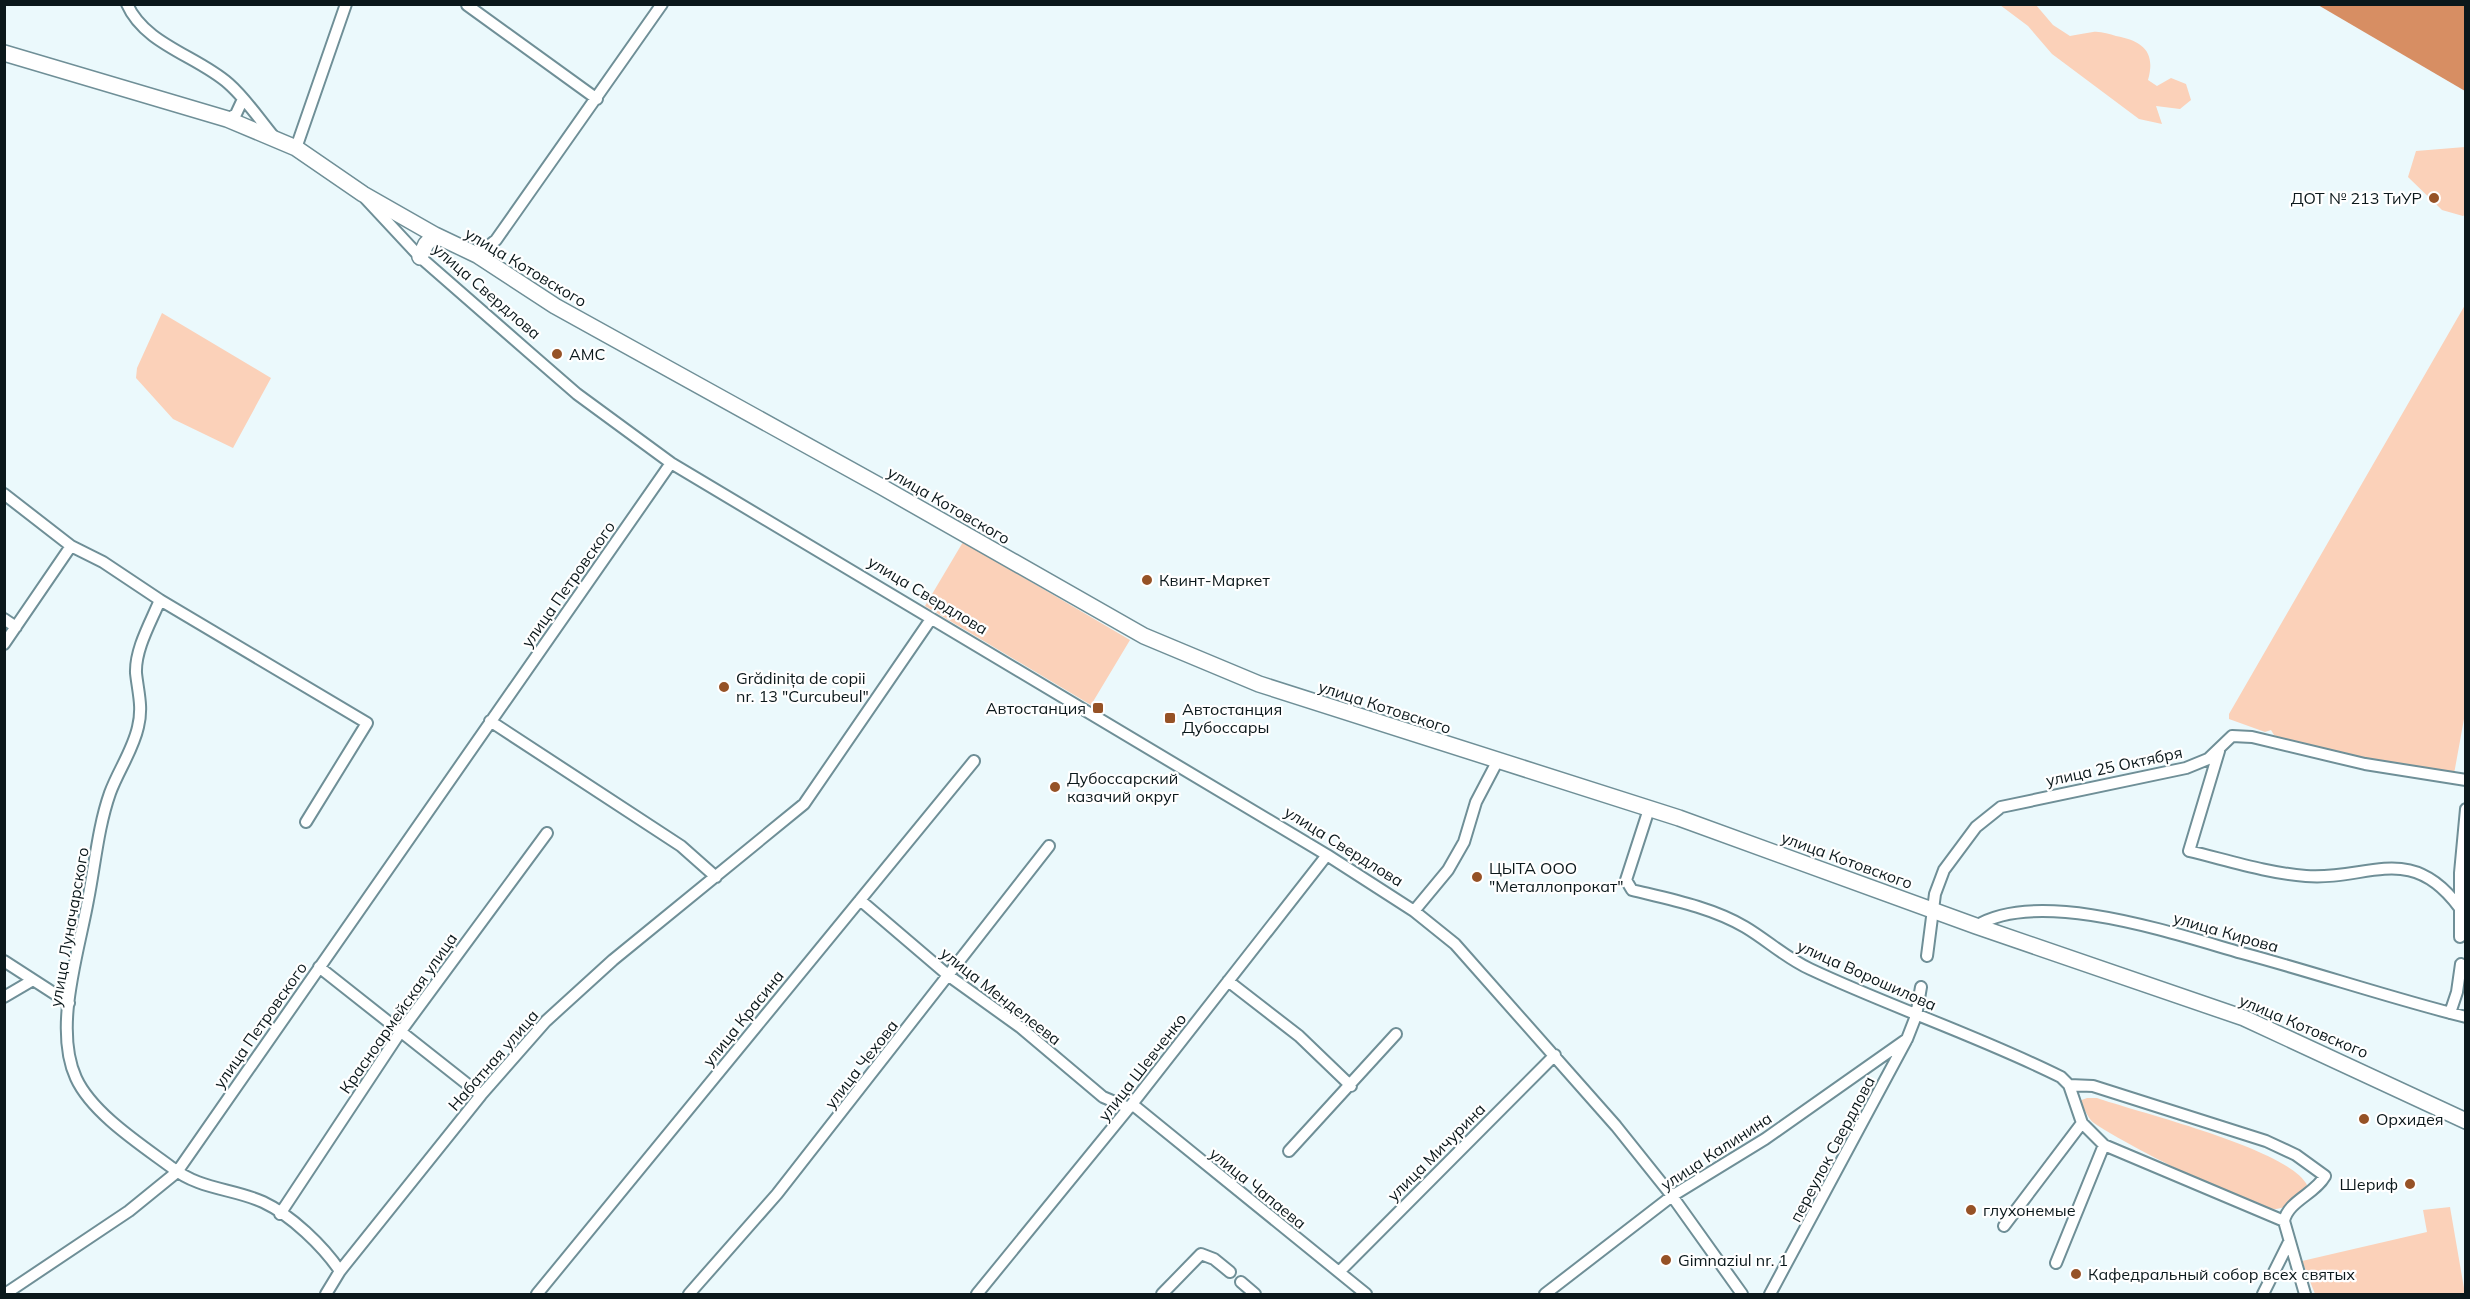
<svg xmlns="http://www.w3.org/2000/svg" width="2470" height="1299" font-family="Mulish,sans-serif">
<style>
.green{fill:#fbd1b9}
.water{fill:#d78e63}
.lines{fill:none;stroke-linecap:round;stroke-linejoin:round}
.minor-casing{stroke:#6f8f97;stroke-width:14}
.highway-casing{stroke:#6f8f97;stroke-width:18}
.minor{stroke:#fff;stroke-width:10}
.highway{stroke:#fff;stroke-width:15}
.poi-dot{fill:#965226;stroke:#fff;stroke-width:2}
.labels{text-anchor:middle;stroke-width:4.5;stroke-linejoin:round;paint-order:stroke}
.poi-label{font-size:16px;fill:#0b181b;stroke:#fff;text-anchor:start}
.street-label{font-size:16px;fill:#0b181b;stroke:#fff}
</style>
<rect width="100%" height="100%" fill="#ebf9fc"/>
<path class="green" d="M2000,5H2036L2053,25L2070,36C2077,35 2085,33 2093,32C2100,31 2109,34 2116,36C2143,41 2156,52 2148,80L2157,86L2171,78L2186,84L2191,100L2180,109L2156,106L2162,124L2139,119L2052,54L2028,26Z
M2465,147L2466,214L2463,216L2442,210L2408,177L2416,151Z
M2465,305L2466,708L2454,774C2393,765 2333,756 2274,735L2271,730L2265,732L2229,719V714Z
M162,313L271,378L233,448L173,419L136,378L137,368Z
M963,542L1130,640L1091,705L925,606Z
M2087,1098H2097C2140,1113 2289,1149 2307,1185C2303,1196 2288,1208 2276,1209C2253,1210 2117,1140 2094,1123C2088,1119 2084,1107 2079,1101Z
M2450,1207L2465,1294H2315L2302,1261L2427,1232L2423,1210Z"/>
<path class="water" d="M2318,5H2465V91Z"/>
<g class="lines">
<defs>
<path id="minor" d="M127,4C145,45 198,56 229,84C246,99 259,119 274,137
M467,5L597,99
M227,119L236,114L243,99
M296,148L346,4
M366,199L420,257L531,354L577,394L671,463L1327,855L1414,911L1455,944L1616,1126L1672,1196L1742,1294
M477,255L496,240L662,4
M4,494L71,546L103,562L160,600L367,723L306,822
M160,600C151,622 135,649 136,673C138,692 143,707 138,727C133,750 118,771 110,793C98,827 95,865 88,900C79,951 53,1028 76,1078C92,1113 140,1144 171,1167C200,1190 232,1188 263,1202C291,1215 323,1246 340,1271
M4,619L16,627
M4,644L71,546
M490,721L681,846L716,877
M2219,751L2189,851C2227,860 2267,873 2306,876C2367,881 2410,841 2459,907
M1649,809L1626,880L1632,890C1669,899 1711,907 1745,927C1767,940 1786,958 1810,969C1893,1008 1979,1036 2061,1077L2069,1085L2082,1123L2104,1145L2284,1221C2288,1201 2315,1194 2325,1176L2296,1155L2266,1141L2093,1086L2069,1085
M860,900L949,976L1020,1027L1103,1097L1129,1108
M1414,911L1448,870L1464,842L1476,802L1497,762
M1976,926C2039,887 2175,934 2242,953C2317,973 2390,998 2466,1017
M2460,937V873L2466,809
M1927,956L1935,894L1944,870L1976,827L2001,807L2186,768L2208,759L2232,736L2252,737L2365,764L2466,780
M4,961L69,1003
M319,967L481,1095
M1228,981L1299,1036L1351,1086
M4,997L33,980
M2450,1013L2457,992L2461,964
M1132,1104L1366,1294
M1289,1151L1396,1034
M280,1214L401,1031L547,833
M2284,1221L2305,1294
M2004,1226L2082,1123
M2056,1263L2104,1145
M1339,1272L1555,1055
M1241,1282L1255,1294
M5,1294L129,1211L177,1172L671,463
M326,1294L340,1271L481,1095L546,1021L613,960L804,804L931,619
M537,1294L974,761
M689,1294L777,1194L1049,846
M977,1294L1132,1104L1327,855
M1162,1294L1201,1254L1214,1259L1230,1272
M1545,1294L1672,1196L1765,1139L1907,1039
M1770,1294L1907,1039L1916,1016L1921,987
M2263,1294L2289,1242"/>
<path id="highway" d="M4,53L227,119L296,148L363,194L435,235L477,255L555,306L882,487L1144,636L1259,684L1679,818L1976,926L2244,1018L2466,1121
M420,257L426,244L435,235"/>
</defs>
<use href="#minor" class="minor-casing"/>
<use href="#highway" class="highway-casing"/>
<use href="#minor" class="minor"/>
<use href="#highway" class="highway"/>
</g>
<g class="poi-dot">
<circle cx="2434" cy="198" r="6"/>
<circle cx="557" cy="354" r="6"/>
<circle cx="1147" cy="580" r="6"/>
<circle cx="724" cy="687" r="6"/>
<rect x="1092" y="702" width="12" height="12" rx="3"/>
<rect x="1164" y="712" width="12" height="12" rx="3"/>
<circle cx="1055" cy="787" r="6"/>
<circle cx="1477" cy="877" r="6"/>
<circle cx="2364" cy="1119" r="6"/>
<circle cx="2410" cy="1184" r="6"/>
<circle cx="1971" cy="1210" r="6"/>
<circle cx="1666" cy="1260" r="6"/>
<circle cx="2076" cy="1274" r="6"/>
</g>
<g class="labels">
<g class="poi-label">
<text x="2422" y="204" text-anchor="end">ДОТ № 213 ТиУР</text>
<text x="569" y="360">AMC</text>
<text x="1159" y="586">Квинт-Маркет</text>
<text x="736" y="684">Grădinița de copii<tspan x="736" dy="18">nr. 13 "Curcubeul"</tspan></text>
<text x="1086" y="714" text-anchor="end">Автостанция</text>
<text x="1182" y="715">Автостанция<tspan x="1182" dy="18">Дубоссары</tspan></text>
<text x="1067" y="784">Дубоссарский<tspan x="1067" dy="18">казачий округ</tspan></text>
<text x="1489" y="874">ЦЫТА ООО<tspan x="1489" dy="18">"Металлопрокат"</tspan></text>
<text x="2376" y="1125">Орхидея</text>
<text x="2398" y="1190" text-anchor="end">Шериф</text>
<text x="1983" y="1216">глухонемые</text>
<text x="1678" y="1266">Gimnaziul nr. 1</text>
<text x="2088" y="1280">Кафедральный собор всех святых</text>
</g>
<g class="street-label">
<text transform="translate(526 267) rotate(31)" y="6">улица Котовского</text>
<text transform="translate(487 291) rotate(41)" y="6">улица Свердлова</text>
<text transform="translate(949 505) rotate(30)" y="6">улица Котовского</text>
<text transform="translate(568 584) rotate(-55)" y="6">улица Петровского</text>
<text transform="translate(928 595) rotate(31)" y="6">улица Свердлова</text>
<text transform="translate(1385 707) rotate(18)" y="6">улица Котовского</text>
<text transform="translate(2114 766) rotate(-12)" y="6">улица 25 Октября</text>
<text transform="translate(1344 846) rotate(32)" y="6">улица Свердлова</text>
<text transform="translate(1847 860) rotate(20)" y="6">улица Котовского</text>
<text transform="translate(69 927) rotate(-80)" y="6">улица Луначарского</text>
<text transform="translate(2226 932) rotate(16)" y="6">улица Кирова</text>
<text transform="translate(1867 975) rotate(24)" y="6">улица Ворошилова</text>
<text transform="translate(1001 996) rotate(38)" y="6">улица Менделеева</text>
<text transform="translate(398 1013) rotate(-55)" y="6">Красноармейская улица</text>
<text transform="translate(743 1018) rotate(-51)" y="6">улица Красина</text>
<text transform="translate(260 1025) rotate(-55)" y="6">улица Петровского</text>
<text transform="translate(2304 1026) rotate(23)" y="6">улица Котовского</text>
<text transform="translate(493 1060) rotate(-49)" y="6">Набатная улица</text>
<text transform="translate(861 1064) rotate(-52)" y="6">улица Чехова</text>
<text transform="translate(1142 1067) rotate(-52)" y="6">улица Шевченко</text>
<text transform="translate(1832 1149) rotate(-62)" y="6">переулок Свердлова</text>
<text transform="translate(1716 1151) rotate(-33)" y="6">улица Калинина</text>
<text transform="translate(1436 1152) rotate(-45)" y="6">улица Мичурина</text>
<text transform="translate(1258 1188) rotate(39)" y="6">улица Чапаева</text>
</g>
</g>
<rect width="2470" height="1299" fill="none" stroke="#0b181b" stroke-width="12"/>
</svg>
